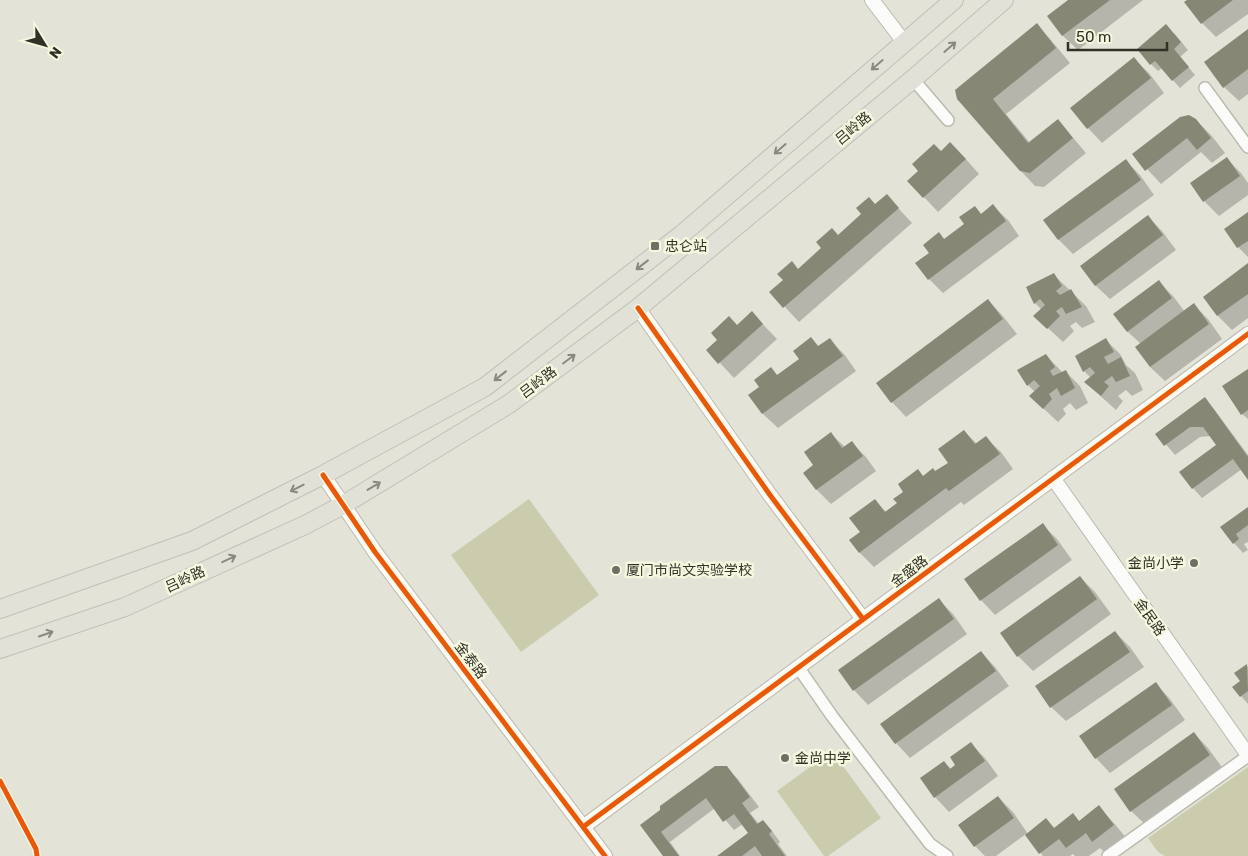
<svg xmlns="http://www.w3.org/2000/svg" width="1248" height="856" font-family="Rubik,'Noto Sans SC',sans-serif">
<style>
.green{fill:#cbccae}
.shadow{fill:#0003}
.building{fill:#878776}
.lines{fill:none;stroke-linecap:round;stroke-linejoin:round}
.minor-casing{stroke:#babab0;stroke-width:14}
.tertiary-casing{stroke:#babab0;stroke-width:16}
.primary-casing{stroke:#c0c0ba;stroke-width:20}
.minor{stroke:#fbfbf9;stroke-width:11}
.tertiary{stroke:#fbfbf9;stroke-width:14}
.primary{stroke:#e1e1d7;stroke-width:18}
.cycleway-casing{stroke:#f5f7de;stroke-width:8}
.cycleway{stroke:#e8590c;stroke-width:5}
.oneway{stroke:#898980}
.poi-dot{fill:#6f6f65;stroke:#f5f7de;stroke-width:2}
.labels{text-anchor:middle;stroke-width:5;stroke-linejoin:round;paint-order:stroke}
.street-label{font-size:14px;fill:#313128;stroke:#f5f7de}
.poi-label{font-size:14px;fill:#313128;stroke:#f5f7de;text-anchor:start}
</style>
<rect width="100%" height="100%" fill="#e3e3d7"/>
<path class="green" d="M529,499L599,595L521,652L451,555Z
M832,751L881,818L828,856H824L777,791Z
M1248,767V856H1165L1158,852L1148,838Z"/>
<path class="shadow" d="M1070,0H1143L1078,50L1063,36L1049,16Z
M1189,0H1248V14L1216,37L1202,23Z
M1037,25L1051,40L1070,63L1006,114L1030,143L1058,120L1086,153L1044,187L1035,186L1021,171L958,98Z
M1248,31V94L1239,101L1224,87Z
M1174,33L1188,50L1180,57L1195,75L1180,88L1162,68L1158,71L1151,64Z
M1134,59L1149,73L1164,93L1102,143L1088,128L1072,108Z
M1196,120L1211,135L1225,153L1212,163L1201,152L1161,184L1134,155Z
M941,152L965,158L979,174L938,212L909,181Z
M1227,159L1241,173L1248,183V195L1219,216L1204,201L1192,183Z
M1126,161L1140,175L1154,195L1073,254L1059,240L1045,220Z
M887,196L912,223L799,322L771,292Z
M993,206L1008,220L1019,236L943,293L929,279L930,253L939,234L945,240Z
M1248,214V257L1238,247L1226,229Z
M1148,217L1162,231L1176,250L1110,299L1095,285Z
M1248,265V318L1232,330L1218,316L1204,297Z
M1054,275L1086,306L1095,322L1082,328L1076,322L1070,326L1074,331L1063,342L1035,316L1042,310L1035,303Z
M1159,282L1173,296L1185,312L1194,305L1208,319L1222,339L1165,381L1150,367L1141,344L1128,332L1115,315Z
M988,300L1002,315L1017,334L906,417L892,402L878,383Z
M752,313L777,339L734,378L708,350Z
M811,339L819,347L829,339L844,354L856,371L778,428L763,414L750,396L761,388L771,369L778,376L801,360Z
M1105,339L1120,354L1126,365L1135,373L1143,390L1132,396L1126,390L1118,396L1123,401L1116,410L1086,383L1091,378L1084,371Z
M1046,355L1063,373L1066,372L1080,386L1088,403L1076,410L1070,403L1063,409L1066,414L1058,422L1030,396L1035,392L1028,385Z
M1248,370V419L1242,414Z
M1205,399L1214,409L1248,455V478L1242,469L1202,498L1193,488L1218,445L1211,436L1200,437L1175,455L1157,434Z
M964,431L977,444L986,438L1001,452L1013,469L964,505L961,502L874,567L860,553L851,540L862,532L874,500L886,512L898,503L918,471L924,477L936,473L949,463Z
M831,434L845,447L851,442L866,457L876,471L831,504L816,489L815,466Z
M1248,508V542L1244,544L1248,550L1243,553L1234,543L1222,527Z
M1043,525L1057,539L1072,560L995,615L981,600Z
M1080,577L1095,592L1111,614L1033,671L1018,656L1002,633Z
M939,600L953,614L967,634L868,705L854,690Z
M1115,632L1130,647L1144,667L1066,721L1051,707Z
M981,652L995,667L1009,686L910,758L896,743Z
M1247,666L1248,667V704L1241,696L1242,681Z
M1156,684L1170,699L1185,720L1110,773L1096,758L1081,737Z
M1194,733L1208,748L1224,770L1146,825L1131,811Z
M971,744L985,758L998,776L949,812L935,797L944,762L951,769L957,765Z
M727,768L737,778L759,807L750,813L759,824L762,821L772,831L780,842L778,844L787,856H719L750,833L743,824L734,830L715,808L670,842L680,856H664L642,825Z
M998,797L1013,812L1028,834L1046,820L1055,829L1080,822L1099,807L1113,822L1128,840L1108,856L1100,848L1089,856H1075L1073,854L1070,856H1043L1026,834L996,856H985L975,846Z"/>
<path class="building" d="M1068,0H1110L1062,36L1047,16Z
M1187,0H1233L1201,24L1184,2Z
M1037,23L1056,48L993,99L1028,143L1058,119L1073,138L1030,173L1020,171L957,99L955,90Z
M1166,24L1181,42L1174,49L1189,67L1172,81L1155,61L1150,65L1137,49Z
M1248,29V69L1223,88L1204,62Z
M1134,57L1151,78L1087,129L1070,108Z
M1189,115L1196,119L1211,138L1197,150L1187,138L1145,171L1132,154L1180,117Z
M950,142L966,159L923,198L907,181L918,171L912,164L934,144L941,151Z
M1227,157L1240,176L1203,202L1190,183Z
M1126,159L1141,180L1058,240L1043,220Z
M887,194L899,208L783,308L769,292L783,280L777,274L792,261L798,269L821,248L816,242L832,228L838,235L861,214L856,208L869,197L875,204Z
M993,204L1006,221L928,280L915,263L929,253L923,245L939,232L944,239L964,224L959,217L975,206L981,214Z
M1248,212V241L1237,248L1224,229Z
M1148,215L1163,235L1095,286L1080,266Z
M1248,263V294L1217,316L1203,297Z
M1054,273L1062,286L1056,291L1060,295L1071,289L1082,307L1066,314L1062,307L1056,311L1060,316L1047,329L1033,316L1045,305L1040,299L1034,304L1026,287Z
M1159,280L1172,298L1127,332L1113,314Z
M988,299L1003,319L891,403L876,383Z
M1194,303L1209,324L1150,367L1135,347Z
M752,311L763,324L718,364L706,350L717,340L711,333L729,316L737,325Z
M811,337L818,346L830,338L843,356L762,414L748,395L759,387L754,380L771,367L777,375L799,359L793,351Z
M1106,338L1114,352L1104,357L1108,364L1121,357L1130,376L1116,382L1112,376L1104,382L1109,386L1101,396L1084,382L1095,373L1090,367L1083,372L1075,356Z
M1046,354L1055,367L1050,371L1053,376L1066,370L1075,388L1061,396L1057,388L1049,394L1052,399L1043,409L1029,396L1040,386L1034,380L1027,386L1017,370Z
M1248,369V410L1241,415L1222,386Z
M1205,397L1248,457V480L1233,459L1192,489L1179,472L1216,445L1203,427H1190L1164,446L1155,434Z
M964,430L975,444L986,436L1000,454L949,491L946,488L859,553L849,540L860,532L849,518L875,499L885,512L897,503L893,499L903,492L898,484L918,469L923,476L933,468L935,471L948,463L938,449Z
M831,432L842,448L852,441L863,456L816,490L803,473L813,465L804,452Z
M1248,507V525L1236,534L1239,539L1233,544L1220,527Z
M1043,523L1058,545L980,601L964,579Z
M1080,576L1097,599L1017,657L1000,633Z
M939,598L954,619L853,691L838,670Z
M1115,631L1130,652L1050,708L1035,686Z
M981,651L996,671L895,744L880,724Z
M1247,664L1248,691L1240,697L1232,687L1240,681L1234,673Z
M1156,682L1172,705L1095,759L1079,736Z
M1194,732L1210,755L1130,812L1114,789Z
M971,742L985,761L934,798L920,778L944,761L950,769L955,765L950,757Z
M715,766H727L750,797L742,803L757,824L763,820L772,831L769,834L785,856H762L755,846L742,856H717L748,833L734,814L723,822L706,798L661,832L679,856H663L640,825L660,810V806Z
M998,796L1014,818L974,847L958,825Z
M1099,805L1114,825L1092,842L1086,833L1066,848L1059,839L1039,854L1025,835L1046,818L1054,828L1073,813L1079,821Z"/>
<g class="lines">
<defs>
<path id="minor" d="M913,79L948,120
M1205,88L1248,147
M798,667L832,716L930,844L947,856
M1108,856L1248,756"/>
<path id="tertiary" d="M872,0L904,42
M638,308L770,495L863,619
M323,475L375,552L605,856
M1053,478L1248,755
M583,827L1248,334"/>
<path id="primary" d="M0,609L192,541L323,475L485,387L681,235L954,0
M0,649L125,607L305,525L343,505L509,404L638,308L913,79L1004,0"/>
</defs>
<use href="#minor" class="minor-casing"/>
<use href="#tertiary" class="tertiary-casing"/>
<use href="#primary" class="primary-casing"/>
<use href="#minor" class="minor"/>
<use href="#tertiary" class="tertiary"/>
<use href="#primary" class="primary"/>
<defs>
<path id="cycleway" d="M638,308L770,495L863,619
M323,475L375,552L605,856
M0,781L36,849L37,856
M583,827L1248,334"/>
</defs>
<use href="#cycleway" class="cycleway-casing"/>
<use href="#cycleway" class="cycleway"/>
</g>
<defs><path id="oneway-shaft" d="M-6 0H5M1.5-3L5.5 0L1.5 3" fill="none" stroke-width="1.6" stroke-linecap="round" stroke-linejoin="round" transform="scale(1.25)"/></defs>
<g class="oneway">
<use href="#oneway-shaft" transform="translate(950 47) rotate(-41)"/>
<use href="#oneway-shaft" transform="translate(877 65) rotate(139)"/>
<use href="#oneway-shaft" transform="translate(780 149) rotate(139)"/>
<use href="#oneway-shaft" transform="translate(642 265) rotate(142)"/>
<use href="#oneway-shaft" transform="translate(569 359) rotate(-37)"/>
<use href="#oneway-shaft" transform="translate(500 376) rotate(142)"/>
<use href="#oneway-shaft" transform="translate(374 486) rotate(-31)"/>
<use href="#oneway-shaft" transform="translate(297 488) rotate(153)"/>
<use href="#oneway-shaft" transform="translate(229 559) rotate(-25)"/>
<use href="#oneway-shaft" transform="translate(46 634) rotate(-19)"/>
</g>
<g class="poi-dot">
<rect x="650" y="241" width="10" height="10" rx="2.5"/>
<circle cx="1194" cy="563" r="5"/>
<circle cx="616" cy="570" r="5"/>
<circle cx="785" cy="758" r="5"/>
</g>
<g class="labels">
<g class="street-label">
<text transform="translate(853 128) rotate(-40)" y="5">吕岭路</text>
<text transform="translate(538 382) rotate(-37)" y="5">吕岭路</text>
<text transform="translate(909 571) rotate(-37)" y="5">金盛路</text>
<text transform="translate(185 579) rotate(-25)" y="5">吕岭路</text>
<text transform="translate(1150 617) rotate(55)" y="5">金民路</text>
<text transform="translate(471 660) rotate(53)" y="5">金泰路</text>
</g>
<g class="poi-label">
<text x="665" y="251">忠仑站</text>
<text x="1184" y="568" text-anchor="end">金尚小学</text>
<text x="626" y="575">厦门市尚文实验学校</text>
<text x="795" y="763">金尚中学</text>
</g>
</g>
<g transform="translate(45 45) rotate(127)" stroke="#f5f7de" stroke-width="4" paint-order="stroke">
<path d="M0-4L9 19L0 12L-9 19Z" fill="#313128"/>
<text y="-8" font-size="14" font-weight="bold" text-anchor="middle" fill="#313128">N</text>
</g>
<path d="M1068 42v8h99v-8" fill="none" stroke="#313128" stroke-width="2.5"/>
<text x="1076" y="42" font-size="15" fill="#313128" stroke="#f5f7de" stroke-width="4" paint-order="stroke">50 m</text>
</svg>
